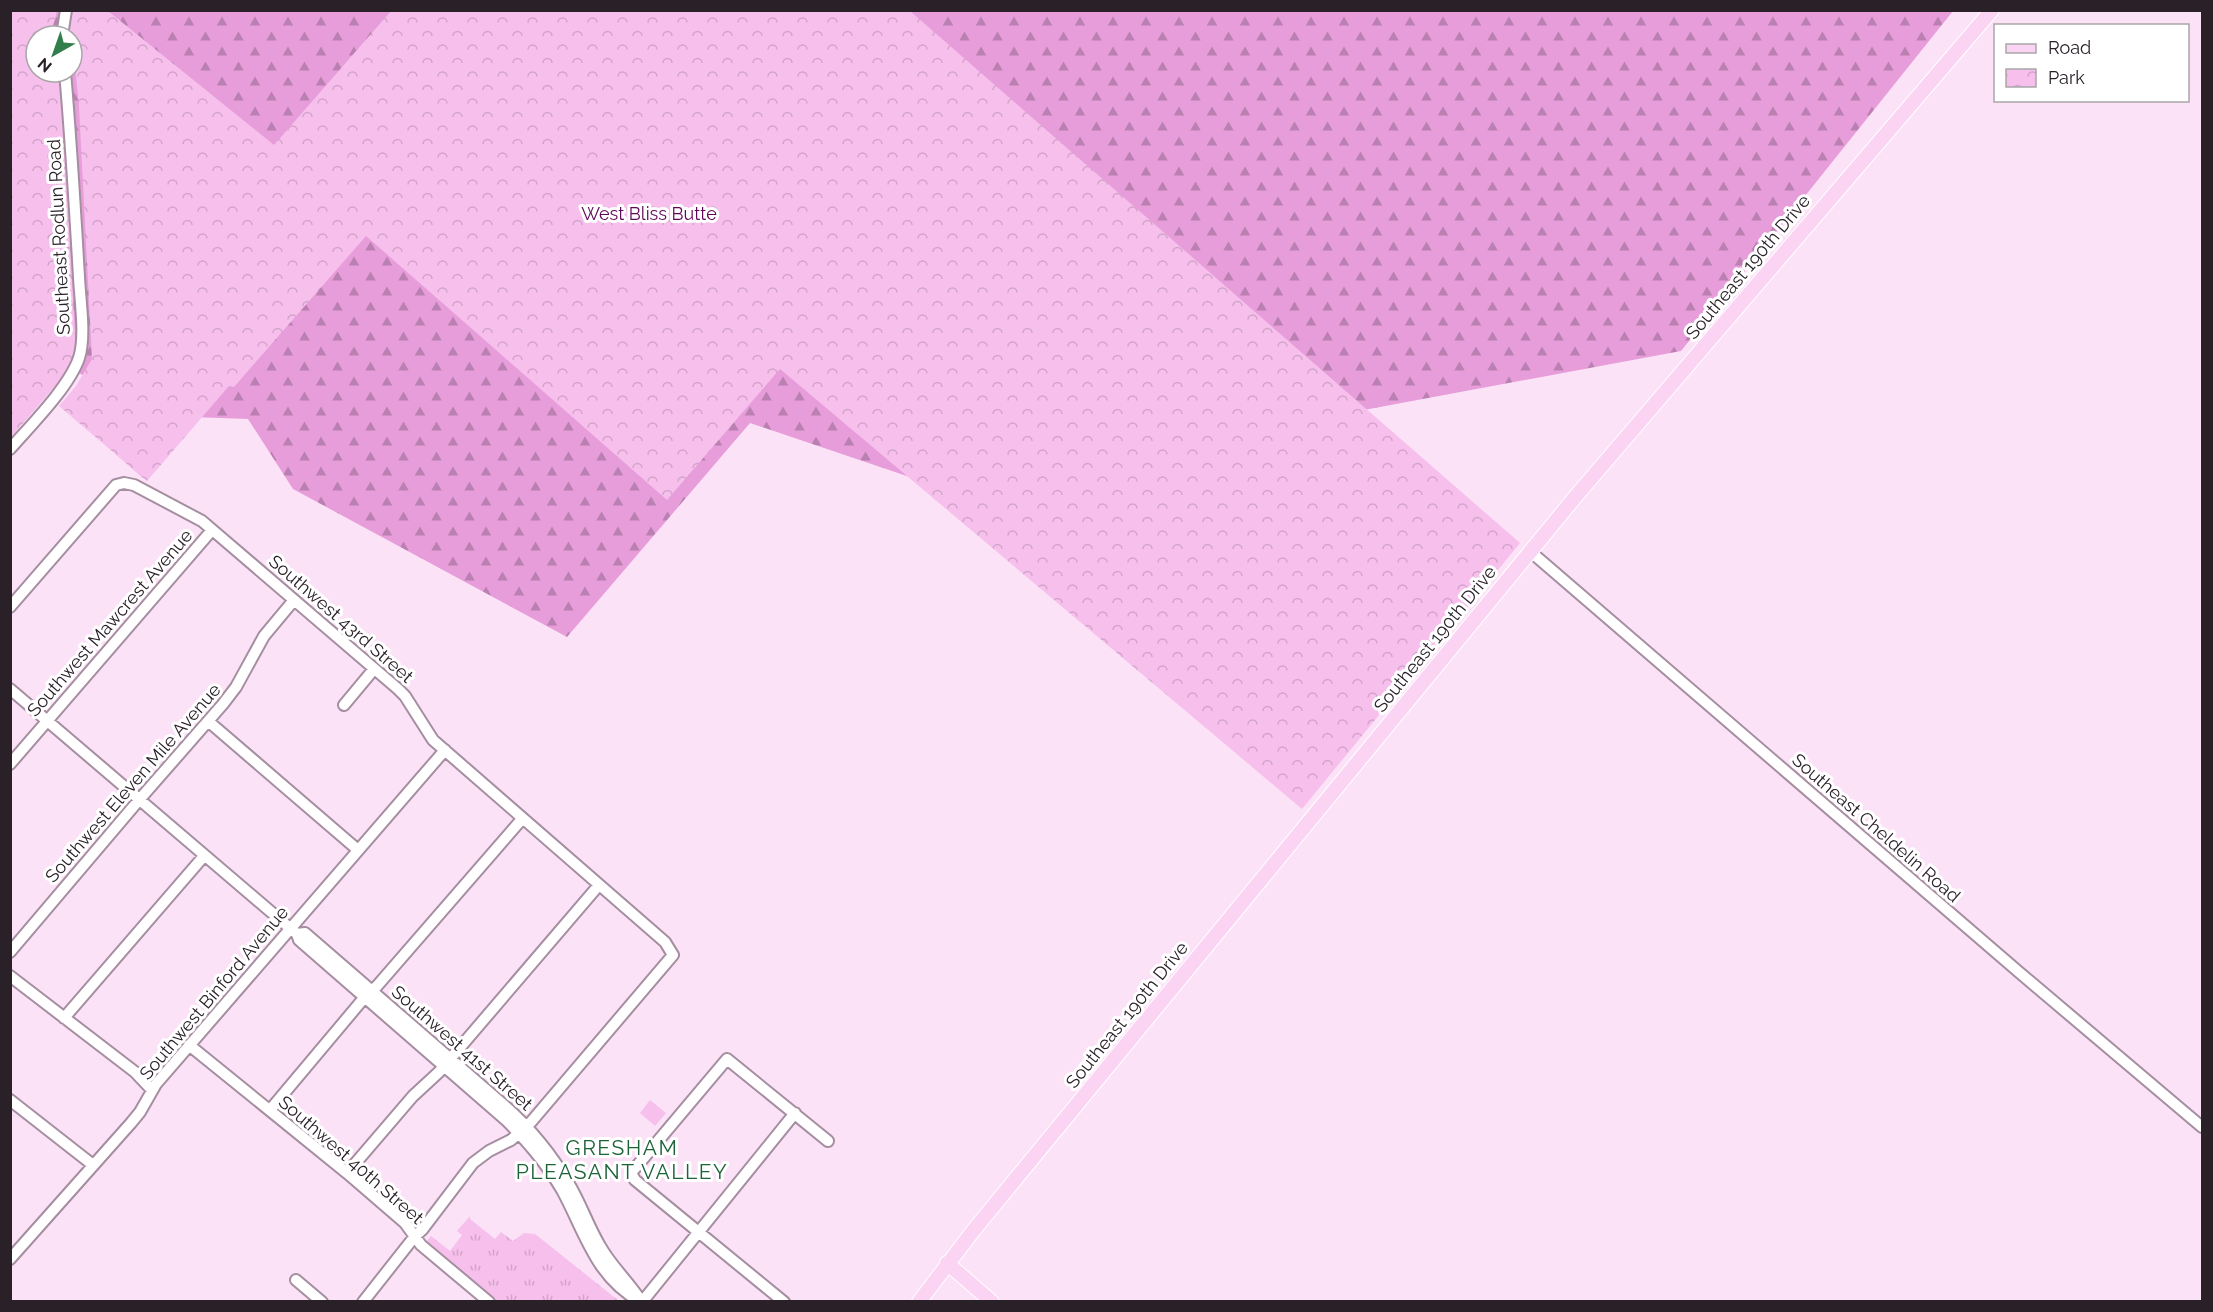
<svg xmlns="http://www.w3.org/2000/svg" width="2213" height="1312" font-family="Raleway,sans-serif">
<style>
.grass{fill:url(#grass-tufts)}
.forest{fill:url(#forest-firs);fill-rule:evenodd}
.park{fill:url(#park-crowns)}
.pitch{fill:#f6bfec}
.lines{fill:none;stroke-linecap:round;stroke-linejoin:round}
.minor-casing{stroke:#a58ea0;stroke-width:14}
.major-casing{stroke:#fff;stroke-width:16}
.minor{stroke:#fff;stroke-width:10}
.major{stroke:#fbd4f4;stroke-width:14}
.labels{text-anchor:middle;stroke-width:6;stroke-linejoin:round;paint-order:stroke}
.park-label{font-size:18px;fill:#5f0658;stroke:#fff}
.street-label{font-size:18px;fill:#292028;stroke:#fff}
.quarter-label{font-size:21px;letter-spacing:1.5px;fill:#1c6338;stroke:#fff}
</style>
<defs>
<pattern id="grass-tufts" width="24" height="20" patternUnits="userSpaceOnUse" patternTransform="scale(1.5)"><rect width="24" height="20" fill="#f6bfec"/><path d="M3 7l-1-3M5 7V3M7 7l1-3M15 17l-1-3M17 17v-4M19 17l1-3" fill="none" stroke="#d3a4ca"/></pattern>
<pattern id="forest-firs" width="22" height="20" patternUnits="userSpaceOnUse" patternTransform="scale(1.5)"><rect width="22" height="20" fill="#e69dda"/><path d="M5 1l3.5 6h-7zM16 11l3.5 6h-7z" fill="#ba80b1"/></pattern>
<pattern id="park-crowns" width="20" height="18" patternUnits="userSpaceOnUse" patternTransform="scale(1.5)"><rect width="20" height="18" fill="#f6bfec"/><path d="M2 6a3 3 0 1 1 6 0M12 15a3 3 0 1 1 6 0" fill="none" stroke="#d3a4ca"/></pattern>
</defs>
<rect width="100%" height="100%" fill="#fce2f7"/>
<path class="grass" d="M470,1216V1219L495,1239L501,1232L513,1241L524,1233L535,1234L619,1301H495L424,1244L431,1236L450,1251L462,1235L457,1231Z"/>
<path class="forest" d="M11,11H1953L1681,351L1337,415L1161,562L750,423L567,637L293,489L248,419L193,417L143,478L63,407L90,380L47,352ZM36,36H72V72H36Z"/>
<path class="park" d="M11,11H57L53,26L54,36H36V72H58L63,109L76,355L63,377L11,437Z
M73,11H108L274,145L391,11H910L1520,543L1302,809L780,369L667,500L366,236L234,387L229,386L147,481L59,406L76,386L92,359L79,107L72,36H70L69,27Z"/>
<path class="pitch" d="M650,1100L666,1113L655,1126L640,1113Z"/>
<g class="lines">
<defs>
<path id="minor" d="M62,36L66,10
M10,449C31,425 69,387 79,358C86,336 80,300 79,277C75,208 71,140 65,72
M1531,552L2020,973L2202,1127
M10,607L116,485L124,483L134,485L202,521L398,689L405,696L433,740L665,942L673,955L531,1122L511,1140L489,1151L473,1163L422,1230L415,1236L363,1302
M10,689L291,929L297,934L299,940L507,1121C528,1142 547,1164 562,1190C585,1232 595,1277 641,1302
M344,705L374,669
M208,721L358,850
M10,764L212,530
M297,934L305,933L505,1106C530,1128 552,1155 569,1184C581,1204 588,1226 600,1246C611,1266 629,1282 641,1301
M10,952L139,800L223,704L236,687L264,636L294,600
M10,976L135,1072L152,1090
M64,1018L204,856
M189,1045L347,1173L405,1223L421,1245L489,1302
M10,1100L93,1165
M270,1110L364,998L377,986L522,819
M347,1173L413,1096L439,1072L599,885
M10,1259L131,1123L140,1112L156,1084L445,750
M296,1280L322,1302
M642,1302L795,1113
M784,1302L635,1180L631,1173L727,1059L828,1141"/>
<path id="major" d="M947,1263L992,1302
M919,1302L973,1231L1576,496L1992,10"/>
</defs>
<use href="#minor" class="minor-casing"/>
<use href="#major" class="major-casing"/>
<use href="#minor" class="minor"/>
<use href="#major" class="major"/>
</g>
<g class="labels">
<g class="park-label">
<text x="649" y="220">West Bliss Butte</text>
</g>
<g class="street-label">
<text transform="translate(59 237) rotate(-93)" y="6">Southeast Rodlun Road</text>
<text transform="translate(1748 267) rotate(-50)" y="6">Southeast 190th Drive</text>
<text transform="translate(341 619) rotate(41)" y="6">Southwest 43rd Street</text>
<text transform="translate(110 623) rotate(-49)" y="6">Southwest Mawcrest Avenue</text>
<text transform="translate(1435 639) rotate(-51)" y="6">Southeast 190th Drive</text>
<text transform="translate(133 783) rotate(-49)" y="6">Southwest Eleven Mile Avenue</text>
<text transform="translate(1876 828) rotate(41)" y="6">Southeast Cheldelin Road</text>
<text transform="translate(214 993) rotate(-50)" y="6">Southwest Binford Avenue</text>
<text transform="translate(1127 1015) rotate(-51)" y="6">Southeast 190th Drive</text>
<text transform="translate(462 1048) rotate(41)" y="6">Southwest 41st Street</text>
<text transform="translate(351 1160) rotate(41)" y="6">Southwest 40th Street</text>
</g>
<g class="quarter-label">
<text x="622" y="1155">GRESHAM<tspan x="622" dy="24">PLEASANT VALLEY</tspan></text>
</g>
</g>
<rect width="2213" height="1312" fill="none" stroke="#292028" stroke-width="24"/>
<rect x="1994" y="24" width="195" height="78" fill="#ffffff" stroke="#a9a6a9" stroke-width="1.5"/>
<rect x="2006" y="44" width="30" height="9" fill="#fbd4f4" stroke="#a9a6a9" stroke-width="1.5"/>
<text x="2048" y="54" font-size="18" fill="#292028">Road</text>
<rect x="2006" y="69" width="30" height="18" fill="url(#park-crowns)" stroke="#a9a6a9" stroke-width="1.5"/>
<text x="2048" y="84" font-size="18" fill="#292028">Park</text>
<g transform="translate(54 54) rotate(220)"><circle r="28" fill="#ffffff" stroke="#a9a6a9" stroke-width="1.5"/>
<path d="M0-4.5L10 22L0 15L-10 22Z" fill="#317d4c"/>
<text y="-9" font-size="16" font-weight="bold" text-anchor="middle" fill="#292028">N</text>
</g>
</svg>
